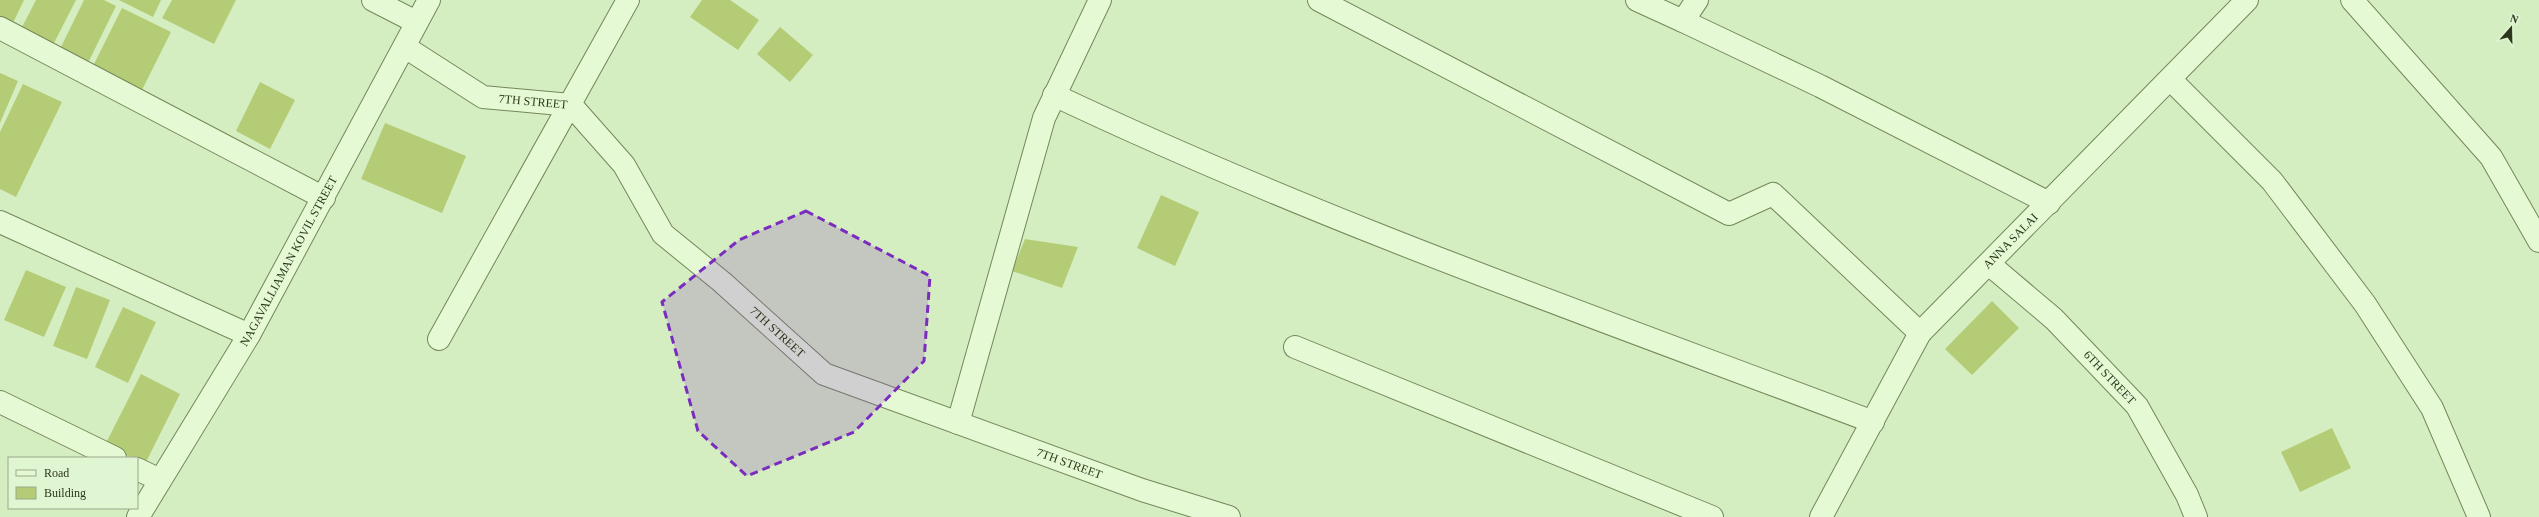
<svg xmlns="http://www.w3.org/2000/svg" width="2539" height="517" font-family="Georgia,serif">
<style>
.building{fill:#b5cc77}
.lines{fill:none;stroke-linecap:round;stroke-linejoin:round}
.street-casing{stroke:#758759;stroke-width:24}
.street{stroke:#e4f9d4;stroke-width:22}
.marked{fill:#7b2cbf;fill-opacity:0.2;stroke:#7b2cbf;stroke-width:3;stroke-dasharray:8 5;stroke-linejoin:round}
.labels{text-anchor:middle;stroke-width:3;stroke-linejoin:round;paint-order:stroke}
.street-label{font-size:12px;fill:#2e371d;stroke:#e0f5d1}
</style>
<rect width="100%" height="100%" fill="#d5eec1"/>
<path class="building" d="M0,0H24L13,23L0,18Z
M36,0H76L53,45L21,29Z
M84,0H104L116,6L87,65L59,51Z
M119,0H161L153,17Z
M172,0H236L214,44L162,18Z
M702,0H730L759,20L738,50L690,17Z
M122,8L171,32L141,92L92,68Z
M780,27L813,55L790,82L757,54Z
M0,73L18,81L0,123Z
M260,82L295,100L270,149L236,131Z
M23,84L62,102L16,197L0,189V132Z
M385,123L466,156L442,213L361,179Z
M1161,195L1199,212L1175,266L1137,248Z
M1025,239L1078,247L1062,288L1012,271Z
M26,270L66,287L44,337L4,320Z
M76,287L110,300L87,359L53,346Z
M1992,301L2019,328L1972,375L1945,349Z
M123,307L156,322L128,383L95,367Z
M141,374L180,394L145,464L137,460V458H132L105,445Z
M2332,428L2351,468L2300,492L2281,452Z"/>
<g class="lines">
<defs>
<g id="street">
<path d="M373,0L416,22"/>
<path d="M1319,0L1729,214L1773,194L1920,333"/>
<path d="M1637,0L1683,21"/>
<path d="M1697,0L1683,21L1820,86L2049,203"/>
<path d="M2352,0L2491,157L2539,241"/>
<path d="M0,28L324,198"/>
<path id="s1" d="M405,47L483,97L571,105L624,165L663,234L722,282L824,374L1142,490L1229,517"/>
<path d="M2171,80L2272,181L2365,304L2432,408L2479,517"/>
<path d="M1054,95C1320,221 1598,318 1873,422"/>
<path d="M0,222L249,335"/>
<path id="s2" d="M1989,264L2054,319L2137,406L2187,495L2196,517"/>
<path d="M439,339L628,0"/>
<path d="M1295,347L1712,517"/>
<path d="M0,402L115,458"/>
<path d="M958,423L1044,118L1100,0"/>
<path d="M137,469L160,480"/>
<path id="s3" d="M138,517L249,335L429,0"/>
<path id="s4" d="M1821,517L1920,333L2247,0"/>
</g>
</defs>
<use href="#street" class="street-casing"/>
<use href="#street" class="street"/>
</g>
<path class="marked" d="M806,211L930,276L924,361L854,432L747,476L698,431L662,302L739,240Z"/>
<g class="labels">
<g class="street-label">
<text dy="4" stroke="none"><textPath href="#s1" startOffset="143">7TH STREET</textPath></text>
<text dy="4" stroke="none"><textPath href="#s4" startOffset="338">ANNA SALAI</textPath></text>
<text dy="4" stroke="none"><textPath href="#s3" startOffset="297">NAGAVALLIAMAN KOVIL STREET</textPath></text>
<text dy="4" stroke="none"><textPath href="#s1" startOffset="491">7TH STREET</textPath></text>
<text dy="4" stroke="none"><textPath href="#s2" startOffset="166">6TH STREET</textPath></text>
<text dy="4" stroke="none"><textPath href="#s1" startOffset="815">7TH STREET</textPath></text>
</g>
</g>
<rect x="8" y="457" width="130" height="52" fill="#e0f5d1" stroke="#99a989"/>
<rect x="16" y="470" width="20" height="6" fill="#e4f9d4" stroke="#99a989"/>
<text x="44" y="477" font-size="12" fill="#2e371d">Road</text>
<rect x="16" y="487" width="20" height="12" fill="#b5cc77" stroke="#99a989"/>
<text x="44" y="497" font-size="12" fill="#2e371d">Building</text>
<g transform="translate(2511 28) rotate(20)" stroke="#e0f5d1" stroke-width="3" paint-order="stroke">
<path d="M0-3L7 15L0 10L-7 15Z" fill="#2e371d"/>
<text y="-6" font-size="11" font-weight="bold" text-anchor="middle" fill="#2e371d">N</text>
</g>
</svg>
